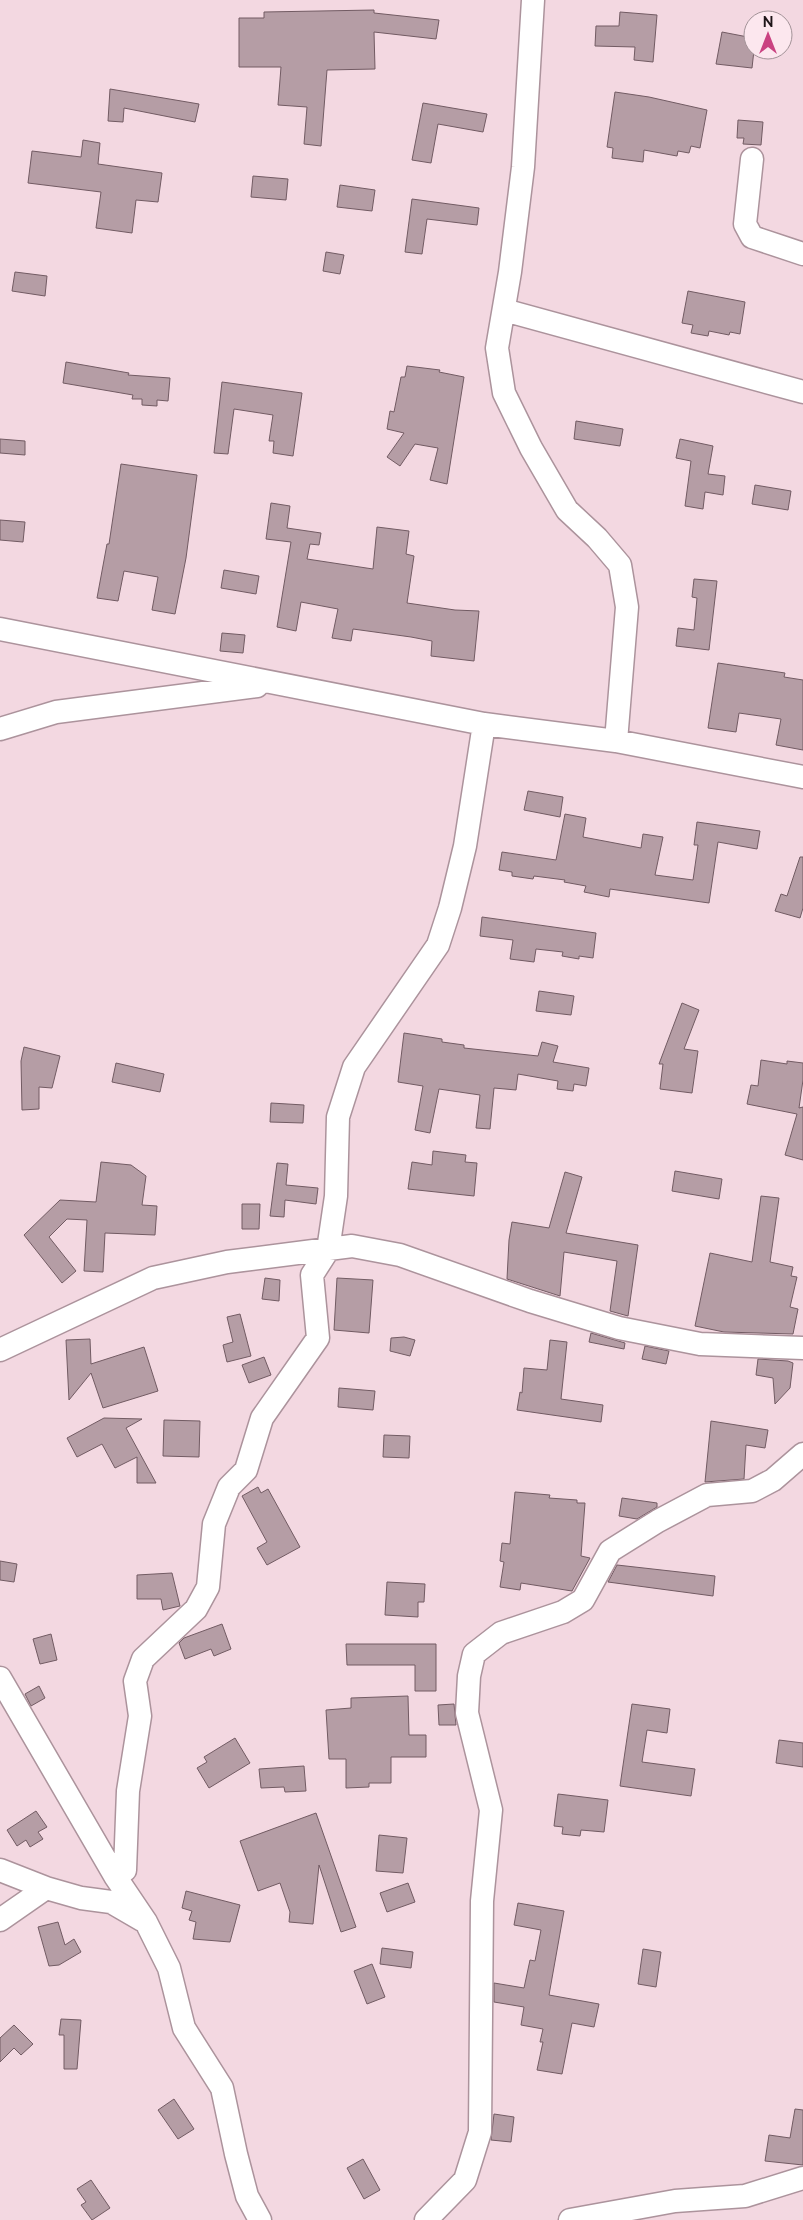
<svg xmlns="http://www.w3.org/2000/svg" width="803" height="2220" font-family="Raleway,sans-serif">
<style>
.building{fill:#b59da5;stroke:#725b63}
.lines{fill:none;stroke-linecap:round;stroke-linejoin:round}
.minor-casing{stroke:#ac939c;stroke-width:25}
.minor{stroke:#fff;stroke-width:22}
</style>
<rect width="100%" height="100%" fill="#f3d8e1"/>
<path class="building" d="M374,10V13L439,20L436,39L374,32L375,69L327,70L321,146L304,144L307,107L278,105L281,67H239V18H264V12Z
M620,12L657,15L653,62L634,60L635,47L595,46L596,26H619Z
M722,32L753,38L754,50L752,68L716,64Z
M110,89L199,104L195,122L124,108L123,122L108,121Z
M615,92L649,97L707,110L700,148L691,146L689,153L678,151L677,156L644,150L643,162L612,158L613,148L607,147Z
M423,103L487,114L483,132L438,124L431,163L412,160Z
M738,120L763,122L761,145L743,144L744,138H737Z
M83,140L100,143L98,164L162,173L158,202L136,200L132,233L96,228L101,192L28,183L32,151L81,157Z
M253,176L288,179L286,200L251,197Z
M340,185L375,190L372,211L337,207Z
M412,199L479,208L477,225L427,219L422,254L405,252Z
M326,252L344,255L340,274L323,271Z
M15,272L47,276L45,296L12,291Z
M688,291L745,302L740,334L730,332L729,335L709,331L708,336L691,333L693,325L682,323Z
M66,362L129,373L128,375L170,378L168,401L157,400V406L142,405V399H132L133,395L63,383Z
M407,366L440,370L439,372L464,377L447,484L430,480L438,448L415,444L400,466L387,457L404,433L387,429L390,411L394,412L401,377H405Z
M222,382L302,393L293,456L273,453L274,441H269L273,415L234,409L228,454L214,453Z
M576,421L623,429L620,446L574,439Z
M0,439L25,441V455L0,453Z
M680,439L713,446L708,474L725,476L723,495L705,492L703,509L685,506L691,461L676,458Z
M121,464L197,475L186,558L175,614L152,610L158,577L124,571L118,601L97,598L107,544H109Z
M755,485L791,491L788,510L752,504Z
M271,503L290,506L287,528L321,533L319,545L310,544L307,559L373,569L377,527L409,531L406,554L414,556L407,603L455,610L479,611L474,661L431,656L432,641L411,637L353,629L351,641L332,638L338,609L301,602L296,631L277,627L291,542L266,539Z
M0,520L25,522L23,542L0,540Z
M224,570L259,576L256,594L221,588Z
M694,579L717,581L709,650L676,646L678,628L694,630L697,598L692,597Z
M222,633L245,635L243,653L220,651Z
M718,663L785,673L784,677L803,680V750L776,745L781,719L739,713L736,732L708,728Z
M528,791L563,797L560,817L524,810Z
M565,814L586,818L583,837L641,848L643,834L663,837L655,875L693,880L698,845H694L697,822L760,831L757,849L718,842L709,903L610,889L609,897L584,892L586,886L564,882L565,880L534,876L533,879L512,876V872L499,870L502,852L556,860Z
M800,857H803V908L800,918L775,911L781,894L787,896Z
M482,917L596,933L593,958L579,956V959L562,956L563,952L536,949L534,962L510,959L513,940L480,936Z
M539,991L574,996L571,1015L536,1011Z
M682,1003L699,1010L684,1049L698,1051L692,1093L660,1089L663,1064H659Z
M404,1033L442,1039V1042L464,1045V1048L538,1056L542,1042L558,1046L553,1062L589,1068L586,1086L574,1084L573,1091L557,1089L558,1081L518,1074L516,1090L494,1088L490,1129L476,1128L480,1095L439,1089L430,1133L415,1130L423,1086L398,1082Z
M24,1047L60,1056L52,1088L39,1087V1109L22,1110L21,1061Z
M761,1060L787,1064V1061L803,1063V1080L799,1108L803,1107V1160L785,1155L797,1114L747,1104L751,1085L758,1086Z
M116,1063L164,1074L160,1092L112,1082Z
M271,1103L304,1105L303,1123L270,1122Z
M433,1151L466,1155L465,1162L477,1163L474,1196L408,1189L412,1162L432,1165Z
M101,1162L131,1165L146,1176L142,1205L157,1206L155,1235L105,1233L103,1272L84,1271L87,1220L67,1219L49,1237L76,1271L62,1283L24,1235L60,1200L96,1202Z
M277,1163L288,1164L286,1185L318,1188L316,1204L285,1200L284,1217L270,1216Z
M675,1171L722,1179L719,1199L672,1191Z
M565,1172L582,1177L566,1233L638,1245L628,1316L610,1311L617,1261L564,1252L560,1296L507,1279L509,1240L512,1222L549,1228Z
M761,1196L779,1198L770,1262L793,1267L791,1276L797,1277L790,1307L798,1309L793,1334L724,1332L695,1326L710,1253L752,1262Z
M242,1204H260L259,1229H242Z
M265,1278L280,1280L279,1301L262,1299Z
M337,1278L373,1280L369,1333L334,1330Z
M240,1314L251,1356L227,1362L223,1345L233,1342L227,1317Z
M591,1333L625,1343L624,1349L589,1342Z
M404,1337L415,1340L410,1356L390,1351L391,1338Z
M90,1339L91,1364L144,1347L158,1391L103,1408L91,1373L69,1400L66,1340Z
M550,1340L567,1342L561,1399L603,1405L601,1422L517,1410L520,1392L522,1393L524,1368L547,1370Z
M645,1346L669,1351L666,1364L642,1359Z
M264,1357L271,1375L249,1383L242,1365Z
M758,1359L788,1361L793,1363L790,1388L775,1404L773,1378L756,1375Z
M339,1388L375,1391L373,1410L338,1407Z
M104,1418L142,1419L126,1428L156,1483H137V1457L115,1468L102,1444L77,1457L67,1438Z
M164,1420L200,1421L199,1457L163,1456Z
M711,1421L768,1430L765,1448L746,1445L744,1479L705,1482Z
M384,1435L410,1436L409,1458L383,1457Z
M258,1487L261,1493L268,1489L300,1547L267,1565L257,1548L267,1542L242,1496Z
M515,1492L550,1495L549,1498L577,1500V1503H585L581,1556L590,1558L572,1591L521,1583L520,1590L500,1587L504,1562L500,1561L502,1543L510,1544Z
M622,1498L657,1503V1507L637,1519L619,1516Z
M0,1561L17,1564L14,1582L0,1580Z
M617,1565L715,1576L713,1596L608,1582Z
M172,1573L180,1606L163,1610L161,1599H137V1575Z
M387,1582L425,1584L424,1602H418V1617L385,1615Z
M222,1624L231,1649L214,1656L211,1649L185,1659L179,1643L184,1638Z
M51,1634L57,1660L40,1664L33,1639Z
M346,1644H436V1691H415V1665H347Z
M39,1686L45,1698L31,1706L25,1694Z
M408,1696L409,1735H426V1757H391V1783H369V1787L346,1788V1759H329L326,1710L351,1708V1698Z
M454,1704L456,1725H439L438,1705Z
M632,1704L670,1709L667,1733L647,1730L642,1762L695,1769L691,1796L620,1786Z
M235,1738L250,1763L209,1788L197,1768L207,1762L204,1757Z
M779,1740L803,1743V1767L776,1763Z
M304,1766L306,1791L285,1792L284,1787L261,1788L259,1769Z
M558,1794L608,1800L604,1832L581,1830L580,1836L562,1834L563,1827L554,1826Z
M36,1811L47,1827L38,1832L43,1839L30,1847L26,1840L17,1846L7,1830Z
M316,1813L356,1927L341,1932L319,1865L313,1924L289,1922L290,1912L280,1883L258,1891L240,1841Z
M379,1835L407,1838L403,1873L376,1871Z
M408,1883L415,1902L387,1912L380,1893Z
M186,1891L240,1905L230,1942L193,1939L196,1922L189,1920L192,1911L182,1908Z
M518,1903L564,1911L549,1995L599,2004L594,2027L572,2023L562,2074L537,2070L543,2042H540L543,2029L521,2025L524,2007L494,2002V1983L524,1988L530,1960L535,1961L541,1930L514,1925Z
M58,1922L65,1945L74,1939L81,1952L59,1965L49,1966L38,1927Z
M382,1948L413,1952L411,1968L380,1964Z
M643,1949L661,1952L656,1987L638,1984Z
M372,1964L385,1997L367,2004L354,1971Z
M61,2019L81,2020L77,2069H64V2035H59Z
M14,2025L33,2044L21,2055L14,2048L0,2062V2038Z
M174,2099L194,2129L178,2139L158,2110Z
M795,2109L803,2110V2165L765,2161L769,2135L790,2138Z
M494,2114L514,2117L511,2142L491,2140Z
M363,2159L380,2190L364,2199L347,2168Z
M91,2180L110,2208L92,2220L81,2205L86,2202L77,2189Z"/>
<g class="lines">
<defs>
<path id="minor" d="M533,0L523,167L510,272L497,348L504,393L531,448L567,510L597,538L620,565L627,607L616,741
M752,159L745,224L752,237L803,254
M504,310L803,392
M0,629L484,724L616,741L803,777
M0,729L56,712L257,686
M0,1350L153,1278L227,1262L352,1246L400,1255L530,1301L619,1328L700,1344L803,1348
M0,1678L115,1876L146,1922L169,1968L184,2028L222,2088L236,2154L247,2196L260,2220
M0,1870L46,1888L81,1898L111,1902L142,1920
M115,1876L125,1870L128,1791L140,1716L135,1681L143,1659L196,1609L208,1587L214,1524L229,1487L246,1470L262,1418L318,1338L312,1275L328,1250L336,1196L338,1117L354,1067L438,945L450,908L465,846L484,724
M0,1920L46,1888
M426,2220L465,2180L480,2132L482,1901L491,1810L467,1713L469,1676L474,1654L501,1633L563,1612L583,1600L610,1551L658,1521L707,1495L752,1491L773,1480L803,1454
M570,2220L675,2201L745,2196L803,2178"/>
</defs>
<use href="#minor" class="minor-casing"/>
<use href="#minor" class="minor"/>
</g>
<g transform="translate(768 35)"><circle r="24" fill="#fce7ee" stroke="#a39398"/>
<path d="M0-4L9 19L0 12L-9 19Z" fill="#ca4281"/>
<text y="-8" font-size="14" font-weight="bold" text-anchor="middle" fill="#1e1518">N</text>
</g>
</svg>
